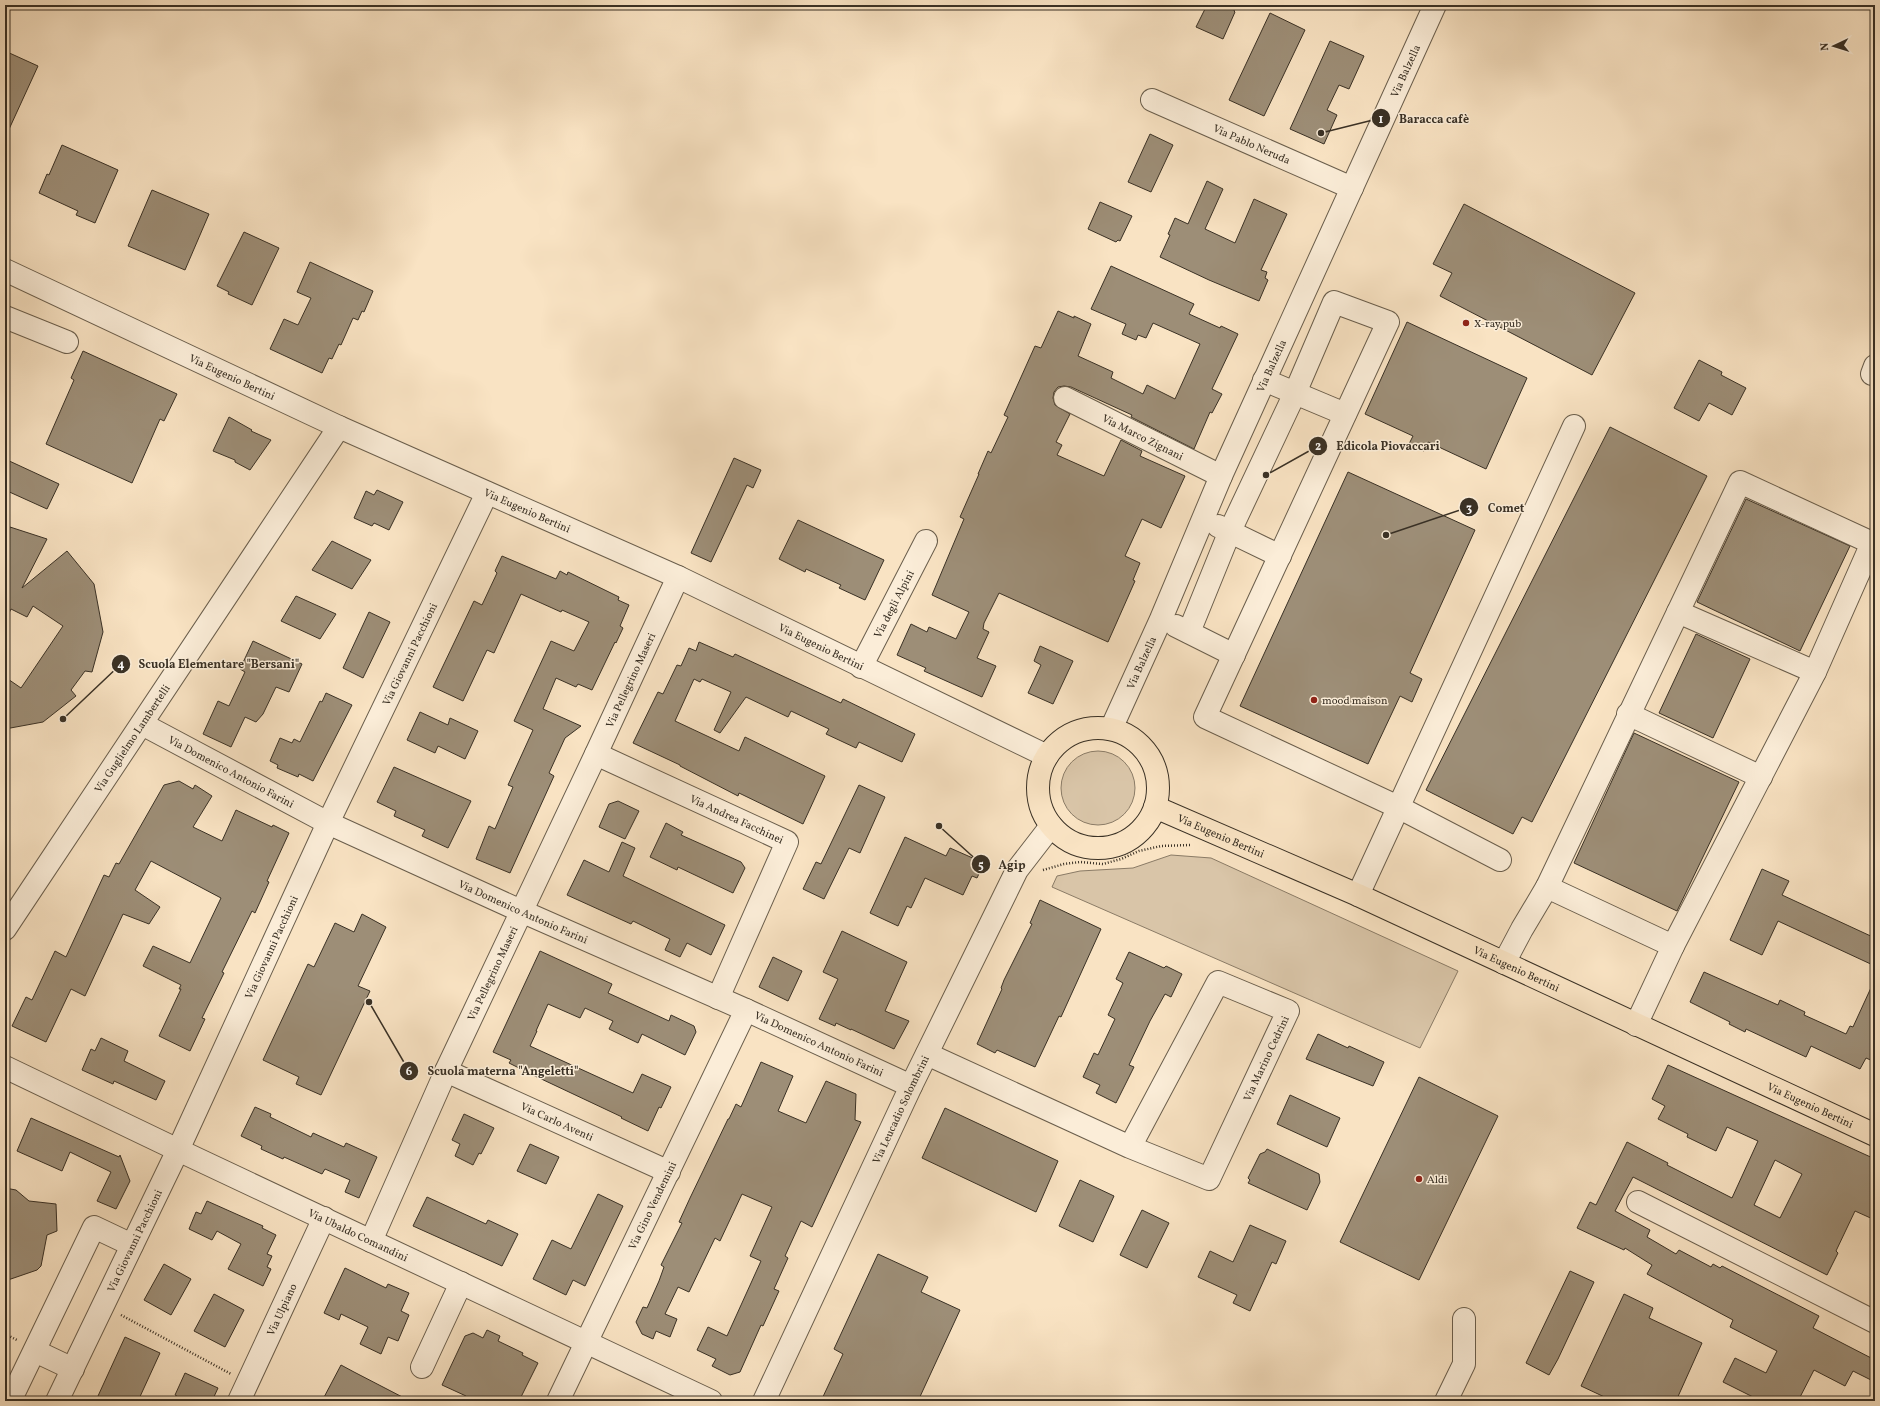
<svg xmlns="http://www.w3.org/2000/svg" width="1880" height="1406" font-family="Vollkorn,serif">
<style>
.green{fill:#d9c5a8;stroke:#8a7b66}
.building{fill:#9d8e77;stroke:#3a3125;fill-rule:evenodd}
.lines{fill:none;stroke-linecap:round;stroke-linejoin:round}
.minor-casing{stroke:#6a5e4c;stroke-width:24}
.major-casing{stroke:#3a3125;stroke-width:24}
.path{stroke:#3a3125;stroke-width:2.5;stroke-dasharray:1 2;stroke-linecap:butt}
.minor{stroke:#fbedd8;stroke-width:22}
.major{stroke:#f9e3c3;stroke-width:22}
.poi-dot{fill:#8f2418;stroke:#fbedd8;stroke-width:1.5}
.labels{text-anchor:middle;stroke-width:3;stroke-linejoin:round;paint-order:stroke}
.street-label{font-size:11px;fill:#3a3125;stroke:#fbedd8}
.poi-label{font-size:11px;fill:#3a3125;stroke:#fbedd8;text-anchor:start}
.leader{fill:none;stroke:#3a3125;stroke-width:1.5}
.callout-dot{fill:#3a3125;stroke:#fbedd8;stroke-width:1.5}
.mark-label{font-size:12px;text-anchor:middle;font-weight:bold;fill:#fff}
.callout-label{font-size:12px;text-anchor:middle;font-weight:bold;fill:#3a3125;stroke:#fbedd8;stroke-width:3;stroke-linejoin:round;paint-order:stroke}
</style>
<rect width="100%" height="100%" fill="#f9e3c3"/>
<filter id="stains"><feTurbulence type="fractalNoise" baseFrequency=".005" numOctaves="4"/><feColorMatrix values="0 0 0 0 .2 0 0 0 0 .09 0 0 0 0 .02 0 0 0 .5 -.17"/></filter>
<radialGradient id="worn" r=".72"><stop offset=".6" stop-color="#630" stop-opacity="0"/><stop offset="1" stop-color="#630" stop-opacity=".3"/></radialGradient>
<path class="green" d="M1061 788a37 37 0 1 1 74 0a37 37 0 1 1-74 0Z
M1171,855L1211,858L1458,971L1420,1048L1052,887L1057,876L1080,871L1133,868Z"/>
<path class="building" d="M1207,5H1236L1234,11L1235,12L1223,39L1196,27Z
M1270,13L1305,30L1264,116L1229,100Z
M1330,41L1364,56L1349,89L1339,85L1327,110L1337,115L1324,144L1290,129Z
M5,51L38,66L5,138Z
M1150,134L1173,145L1151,192L1128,182Z
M62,145L118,170L95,223L76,215L78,211L39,193L47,174L49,175Z
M1207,181L1223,189L1205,229L1235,243L1254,199L1287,214L1261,270L1267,272L1265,278L1268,280L1259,301L1209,280L1160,257L1170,235L1168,234L1175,218L1188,224Z
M152,190L209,214L185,270L128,246Z
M1100,202L1132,216L1120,241L1118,240L1116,242L1088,229Z
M1464,204L1635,293L1592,375L1440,296L1452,273L1433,264Z
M244,232L279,248L252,305L228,294L229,292L217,286Z
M310,262L373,291L364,312L362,311L358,320L353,318L341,345L339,344L332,359L329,358L322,373L270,349L284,319L298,325L311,298L297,292Z
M1111,266L1194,304L1189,314L1220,328L1221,326L1238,334L1212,389L1222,394L1212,413L1210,412L1194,449L1131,417L1132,415L1071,387L1064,386L1058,387L1054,392L1053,398L1055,405L1070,414L1056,442L1062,445L1057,455L1104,476L1121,440L1142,451L1140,456L1185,476L1161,528L1142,519L1125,556L1140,563L1133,580L1135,581L1108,642L999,593L984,623L983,629L989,632L977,658L996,666L982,697L924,671L926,668L897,655L911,624L927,632L929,627L956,639L969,612L932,595L964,519L960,517L979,474H978L988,451L991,453L1008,417L1004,415L1035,346L1041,348L1058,311L1074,318V316L1091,324L1078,356L1113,372L1111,378L1143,394L1147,385L1175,399L1200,344L1153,323L1146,338L1138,335L1136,340L1122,334L1126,324L1091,309Z
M1407,322L1527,378L1486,469L1428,442L1424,451L1409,444L1413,436L1365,414Z
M83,351L177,394L164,421L160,419L132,483L46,444L74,380L71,378Z
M1699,360L1722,372L1721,375L1746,388L1732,415L1709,403L1699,421L1674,408Z
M229,417L252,430L251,431L271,440L250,470L235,462V460L213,451Z
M1610,427L1707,476L1532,822L1522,817L1513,834L1426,790Z
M734,458L761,470L753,488L747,485L711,562L691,553Z
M5,459L59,484L47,509L5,490Z
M1348,472L1475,530L1410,673L1422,679L1412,702L1400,696L1368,764L1240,706Z
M377,490L403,502L389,530L374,523L372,526L354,518L366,491L374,495Z
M1746,499L1850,546L1800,651L1697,602Z
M798,520L884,560L865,600L839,588L841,585L806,569L805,572L779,559Z
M10,527L47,539L22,588L67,551L94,584L103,632L92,672L85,671L71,690L76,696L43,722L5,729V677L21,688L63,626L33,606L27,617L11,609L5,621V535H8Z
M332,541L371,560L352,589L312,570Z
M502,556L556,579L560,571L567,575L568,572L619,597L618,600L629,605L620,626L623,628L616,643L615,642L592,690L578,684L576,687L556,678L543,709L581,726L565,738L549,773L554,776L510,873L476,859L489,826L495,829L513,787L508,785L533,730L514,721L551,641L574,651L589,622L562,610L561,612L521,594L494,653L487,650L463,701L433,687L474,601L482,605L497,573L495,571Z
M296,596L336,614L320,639L281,621Z
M369,612L390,622L363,678L343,668Z
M1696,634L1750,659L1713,738L1659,713Z
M253,641L302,664L289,692L276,687L263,714L256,722L245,717L231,747L203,734L218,701L229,706L245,672L240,669Z
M699,642L733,657L735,654L841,703L843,699L915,734L902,762L859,742L856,748L826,734L829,729L791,711L788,717L746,697L720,733L714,730L731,692L702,679L700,682L694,679L675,721L739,751L745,737L825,776L803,824L739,793L738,796L680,766V765L633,743L658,692L663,694L677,665L681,666L689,648L696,651Z
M1040,646L1073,661L1053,704L1028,693L1041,665L1034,661Z
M326,693L352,705L313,781L299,774L298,777L277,768L278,765L270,761L280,738L292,743L294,739L300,742L320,701L322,702Z
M420,712L448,725L450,718L478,731L465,759L438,746L435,753L407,740Z
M1634,733L1739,782L1677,911L1574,863Z
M394,767L471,801L448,848L422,836L425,830L394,816L396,811L377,802Z
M179,781L193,789L195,785L212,796L193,827L222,841L236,810L272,827L273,825L289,833L267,881L269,882L255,913L252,911L222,972L224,973L202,1018L205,1019L190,1051L159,1036L181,989H179L181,985L143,966L153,946L190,963L221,898L151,861L135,890L160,907L149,924L123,914L85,996L71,989L46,1042L12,1026L26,997L32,1000L55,951L66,957L104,875L109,877L116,863L119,864L164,785Z
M859,785L885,797L860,853L849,848L824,899L803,889L816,862L821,864Z
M618,801L639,811L625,839L599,827L609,804Z
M666,823L683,832L681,835L741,862L745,868L733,893L678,867L677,870L650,857Z
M905,837L946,856L950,848L984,863L977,878L972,876L963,895L925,878L911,908L907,906L898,926L870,913Z
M622,842L635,848L623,876L725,925L711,955L687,943L680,957L665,950L670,939L633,921L631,924L567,895L584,860L609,872Z
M1762,869L1789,881L1782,895L1875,938V966L1778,921L1762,955L1730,940Z
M1040,900L1101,929L1061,1017L1059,1016L1035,1067L997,1050L995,1053L977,1044L1002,989L1001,988L1004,980L1032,924L1030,923Z
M362,914L386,927L358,986L370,991L321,1095L296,1084L299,1077L263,1060L308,964L314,967L335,923L354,932Z
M842,931L907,962L885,1011L909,1021L894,1049L851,1029V1030L836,1023L835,1026L819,1019L838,979L823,972Z
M540,951L612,984L608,993L669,1021L671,1015L694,1026L696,1032L685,1055L642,1034L638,1043L609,1029L613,1021L585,1008L580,1018L548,1004L536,1031H537L530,1046L633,1093L642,1074L671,1087L661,1108L659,1107L648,1131L621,1118L622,1117L535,1076L509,1063L511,1060L493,1052Z
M1129,952L1164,968L1166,966L1182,974L1171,997L1165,994L1150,1021L1129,1065L1134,1067L1116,1103L1096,1093L1100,1085L1083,1077L1094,1053L1098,1055L1115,1019L1108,1015L1123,983L1116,979Z
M773,957L802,971L788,1001L759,987Z
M1704,972L1778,1005L1780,1000L1805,1012L1804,1015L1846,1034L1850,1026L1853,1027L1875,979V1062L1866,1058L1860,1069L1811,1046L1806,1057L1746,1029L1745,1032L1729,1024L1730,1022L1690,1002Z
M1318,1034L1348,1048L1349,1046L1384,1062L1373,1086L1306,1059Z
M101,1038L128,1051L124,1061L165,1081L156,1100L114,1081L113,1084L82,1070L91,1049L95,1051Z
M761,1062L793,1076L778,1111L806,1123L826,1081L856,1094L855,1120L861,1122L812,1227L801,1221L785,1256L788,1258L774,1289L779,1291L763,1326L761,1325L740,1372L730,1375L712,1366L716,1359L697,1350L708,1327L727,1336L761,1261L750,1256L772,1207L742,1194L720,1241L715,1238L689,1292L678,1287L665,1314L677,1319L670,1337L656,1331L653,1339L642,1334L636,1322L643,1307L647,1308L659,1281L664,1267L661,1265L682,1223L679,1222L690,1198L728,1119H729L736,1104L741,1107Z
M1668,1065L1875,1159V1220L1855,1211L1836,1251L1838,1253L1827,1275L1633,1177L1615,1211L1650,1230L1647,1237L1676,1254L1679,1250L1711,1267L1713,1264L1720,1268L1722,1266L1819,1316L1813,1328L1875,1360V1382L1853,1371L1845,1386L1814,1370L1798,1401H1761L1723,1382L1735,1358L1766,1373L1777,1351L1730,1327L1733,1320L1647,1274L1652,1265L1625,1248L1624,1250L1577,1228L1590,1202L1596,1205L1627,1142L1668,1163L1667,1165L1732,1198L1758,1141L1727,1127L1716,1151L1687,1137L1688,1134L1658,1119L1665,1106L1652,1099ZM1775,1160L1802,1174L1780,1218L1754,1205Z
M1419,1077L1498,1116L1419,1280L1340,1242Z
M1290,1095L1340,1118L1327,1147L1277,1124Z
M255,1107L271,1114L270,1117L311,1137L313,1133L344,1147L346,1143L377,1157L359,1198L345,1192L350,1180L325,1169L322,1174L284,1157L283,1159L261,1149L262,1146L241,1136Z
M945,1108L1058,1161L1036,1212L922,1158Z
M464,1114L494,1128L481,1154L479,1153L473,1165L455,1156L460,1144L452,1140Z
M31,1118L119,1157L120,1155L130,1181L116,1209L97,1201L111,1172L70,1152L62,1171L17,1151Z
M530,1144L559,1157L546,1184L517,1171Z
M1267,1149L1319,1174L1320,1182L1307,1210L1248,1183L1250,1180L1248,1178L1260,1154L1265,1152Z
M1080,1180L1114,1196L1093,1242L1059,1226Z
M5,1188L16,1190L29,1201L56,1204L57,1231L47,1235L41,1266L37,1270L5,1281Z
M598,1194L623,1206L585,1286L573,1280L566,1295L533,1279L552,1240L571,1249Z
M427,1197L486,1224L488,1220L518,1234L502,1266L413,1226Z
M207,1201L263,1226L262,1228L276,1235L267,1254L272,1256L267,1267L271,1269L263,1286L228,1269L241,1244L217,1231L212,1240L189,1229L196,1212L201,1214Z
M1142,1210L1169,1223L1147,1268L1120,1255Z
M1250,1225L1286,1241L1276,1264L1272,1262L1250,1311L1233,1303L1237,1295L1198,1277L1210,1251L1233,1262Z
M878,1254L928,1277L921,1292L960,1310L918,1401H821L843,1354L834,1349Z
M164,1264L191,1279L171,1315L144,1300Z
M345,1268L386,1288L388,1284L409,1293L401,1311L409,1315L398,1341L388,1337L381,1354L360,1344L368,1327L341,1314L339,1320L324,1313Z
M1570,1271L1594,1282L1558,1359L1549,1375L1526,1363Z
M214,1294L244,1310L225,1347L194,1331Z
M1624,1294L1653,1308L1649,1318L1702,1343L1676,1401H1613L1581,1386Z
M487,1330L500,1336L498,1341L523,1353L522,1355L538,1363L519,1401H464L466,1396L442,1385L465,1336L473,1333L483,1338Z
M125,1337L160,1353L138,1401H109L98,1396Z
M341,1365L354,1372L410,1401H322Z
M185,1373L218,1388L212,1401H175L177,1396L175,1395Z"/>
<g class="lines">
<defs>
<g id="minor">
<path id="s1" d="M1152,100L1352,188"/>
<path id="s2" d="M5,270L339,427L678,577L1047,756"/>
<path d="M5,317L67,342"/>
<path d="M1872,374L1875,366"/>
<path d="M1264,380L1345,414"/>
<path id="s3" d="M1065,398L1221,476"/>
<path d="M1218,526L1280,556"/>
<path d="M1678,612L1815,672"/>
<path d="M1176,626L1234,655"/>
<path d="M1189,632L1230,531L1295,393L1334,302L1388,322L1205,717L1398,807L1500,860"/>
<path id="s4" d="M861,667L926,541"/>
<path d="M1628,714L1761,777"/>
<path id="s5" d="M142,724L328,823L521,911L746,1010L911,1086"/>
<path id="s6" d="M1111,729L1161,619L1221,476L1435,5"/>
<path id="s7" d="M596,754L787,842L718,998"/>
<path d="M1547,887L1740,482L1872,543L1815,672L1673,946"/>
<path d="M1358,895L1574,426"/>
<path id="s8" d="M5,929L339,427"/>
<path d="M1504,963L1522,929L1547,887L1673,946L1636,1025"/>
<path id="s9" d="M927,1054L1130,1147L1209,1179L1288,1011L1218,982L1130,1147"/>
<path id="s10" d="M5,1067L178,1150L711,1401"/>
<path id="s11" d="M446,1071L669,1172"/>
<path d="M1638,1202L1875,1322"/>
<path id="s12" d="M371,1241L446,1071L596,754L678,577"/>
<path d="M35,1351L73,1369"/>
<path d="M422,1367L461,1283"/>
<path d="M10,1401L94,1227L132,1245"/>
<path id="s13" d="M57,1401L178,1150L328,823L487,493"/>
<path id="s14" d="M239,1401L324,1218"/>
<path id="s15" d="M558,1401L746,1010"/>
<path id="s16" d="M764,1401L911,1086L1017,870L1051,826"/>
<path d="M1446,1401L1464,1364V1319"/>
</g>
<g id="major">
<circle cx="1098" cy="788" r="60"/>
<path id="s17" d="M1155,807L1358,895L1875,1135"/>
</g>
</defs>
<use href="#minor" class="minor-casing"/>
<use href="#major" class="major-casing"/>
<path class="path" d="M1043,870L1064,864L1080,862L1103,864L1121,859L1139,851L1161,846L1190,845
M121,1315L231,1374
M5,1334L17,1340"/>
<use href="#minor" class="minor"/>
<use href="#major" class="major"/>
</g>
<g class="poi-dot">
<circle cx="1466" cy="323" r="4"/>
<circle cx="1314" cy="700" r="4"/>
<circle cx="1419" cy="1179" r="4"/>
</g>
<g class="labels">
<g class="street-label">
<text dy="4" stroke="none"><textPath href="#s6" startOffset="721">Via Balzella</textPath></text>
<text dy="4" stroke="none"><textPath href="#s1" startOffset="109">Via Pablo Neruda</textPath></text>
<text dy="4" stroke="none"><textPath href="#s6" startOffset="397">Via Balzella</textPath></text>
<text dy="4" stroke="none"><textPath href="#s2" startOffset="251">Via Eugenio Bertini</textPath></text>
<text dy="4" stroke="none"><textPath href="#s3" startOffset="87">Via Marco Zignani</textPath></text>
<text dy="4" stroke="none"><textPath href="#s2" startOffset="575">Via Eugenio Bertini</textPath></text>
<text dy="4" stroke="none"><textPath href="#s4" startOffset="71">Via degli Alpini</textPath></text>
<text dy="4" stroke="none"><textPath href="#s2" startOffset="899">Via Eugenio Bertini</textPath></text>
<text dy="4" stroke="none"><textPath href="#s13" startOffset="826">Via Giovanni Pacchioni</textPath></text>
<text dy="4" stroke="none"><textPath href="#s6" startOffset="73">Via Balzella</textPath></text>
<text dy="4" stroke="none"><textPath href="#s12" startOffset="618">Via Pellegrino Maseri</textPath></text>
<text dy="4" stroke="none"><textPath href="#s8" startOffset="229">Via Guglielmo Lambertelli</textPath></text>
<text dy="4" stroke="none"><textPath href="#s5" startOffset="101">Via Domenico Antonio Farini</textPath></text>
<text dy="4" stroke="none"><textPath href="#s7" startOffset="155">Via Andrea Facchinei</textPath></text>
<text dy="4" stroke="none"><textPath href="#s17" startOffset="72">Via Eugenio Bertini</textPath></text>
<text dy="4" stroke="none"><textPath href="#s5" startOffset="425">Via Domenico Antonio Farini</textPath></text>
<text dy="4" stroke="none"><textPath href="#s13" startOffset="502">Via Giovanni Pacchioni</textPath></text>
<text dy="4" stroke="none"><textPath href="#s17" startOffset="396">Via Eugenio Bertini</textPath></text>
<text dy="4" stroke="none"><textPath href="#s12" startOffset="294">Via Pellegrino Maseri</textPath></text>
<text dy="4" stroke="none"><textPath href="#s5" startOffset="749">Via Domenico Antonio Farini</textPath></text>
<text dy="4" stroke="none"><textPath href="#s9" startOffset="442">Via Marino Cedrini</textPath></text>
<text dy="4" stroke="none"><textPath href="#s17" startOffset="720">Via Eugenio Bertini</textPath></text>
<text dy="4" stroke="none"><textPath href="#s16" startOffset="322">Via Leucadio Solombrini</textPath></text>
<text dy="4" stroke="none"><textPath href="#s11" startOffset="122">Via Carlo Aventi</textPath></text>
<text dy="4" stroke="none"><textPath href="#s15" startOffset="217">Via Gino Vendemini</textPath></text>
<text dy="4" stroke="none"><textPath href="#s10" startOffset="391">Via Ubaldo Comandini</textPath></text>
<text dy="4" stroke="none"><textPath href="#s13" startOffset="178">Via Giovanni Pacchioni</textPath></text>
<text dy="4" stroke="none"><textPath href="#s14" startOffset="101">Via Ulpiano</textPath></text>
</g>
<g class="poi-label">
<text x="1474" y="327">X-ray pub</text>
<text x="1322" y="704">mood maison</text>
<text x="1427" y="1183">Aldi</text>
</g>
</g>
<path class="leader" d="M1321 133L1381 118M1266 475L1318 446M1386 535L1469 507M63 719L121 664M939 826L981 864M369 1002L409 1071"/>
<g class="callout-dot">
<circle cx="1321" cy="133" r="4"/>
<circle cx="1266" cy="475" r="4"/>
<circle cx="1386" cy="535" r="4"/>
<circle cx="63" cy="719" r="4"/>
<circle cx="939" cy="826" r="4"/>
<circle cx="369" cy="1002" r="4"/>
<circle cx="1381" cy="118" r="10"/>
<circle cx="1318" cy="446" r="10"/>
<circle cx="1469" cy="507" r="10"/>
<circle cx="121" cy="664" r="10"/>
<circle cx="981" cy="864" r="10"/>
<circle cx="409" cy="1071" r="10"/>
</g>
<g class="mark-label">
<text x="1381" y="123">1</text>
<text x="1318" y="450">2</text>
<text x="1469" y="512">3</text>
<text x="121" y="668">4</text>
<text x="981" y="869">5</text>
<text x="409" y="1075">6</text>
</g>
<g class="callout-label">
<text x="1434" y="123">Baracca cafè</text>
<text x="1388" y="450">Edicola Piovaccari</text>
<text x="1506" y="512">Comet</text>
<text x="219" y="668">Scuola Elementare "Bersani"</text>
<text x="1012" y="869">Agip</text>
<text x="503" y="1075">Scuola materna "Angeletti"</text>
</g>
<rect width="1880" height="1406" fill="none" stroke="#f9e3c3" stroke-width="20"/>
<rect x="6" y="6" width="1868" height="1394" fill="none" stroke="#3a3125" stroke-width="2"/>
<rect x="10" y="10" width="1860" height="1386" fill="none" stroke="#3a3125"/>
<g transform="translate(1834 46) rotate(266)" stroke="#fbedd8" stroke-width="3" paint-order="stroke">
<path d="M0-3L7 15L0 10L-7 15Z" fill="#3a3125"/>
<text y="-6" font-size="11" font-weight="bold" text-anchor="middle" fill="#3a3125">N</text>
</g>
<rect width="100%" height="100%" filter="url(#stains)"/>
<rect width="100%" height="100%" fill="url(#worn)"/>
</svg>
